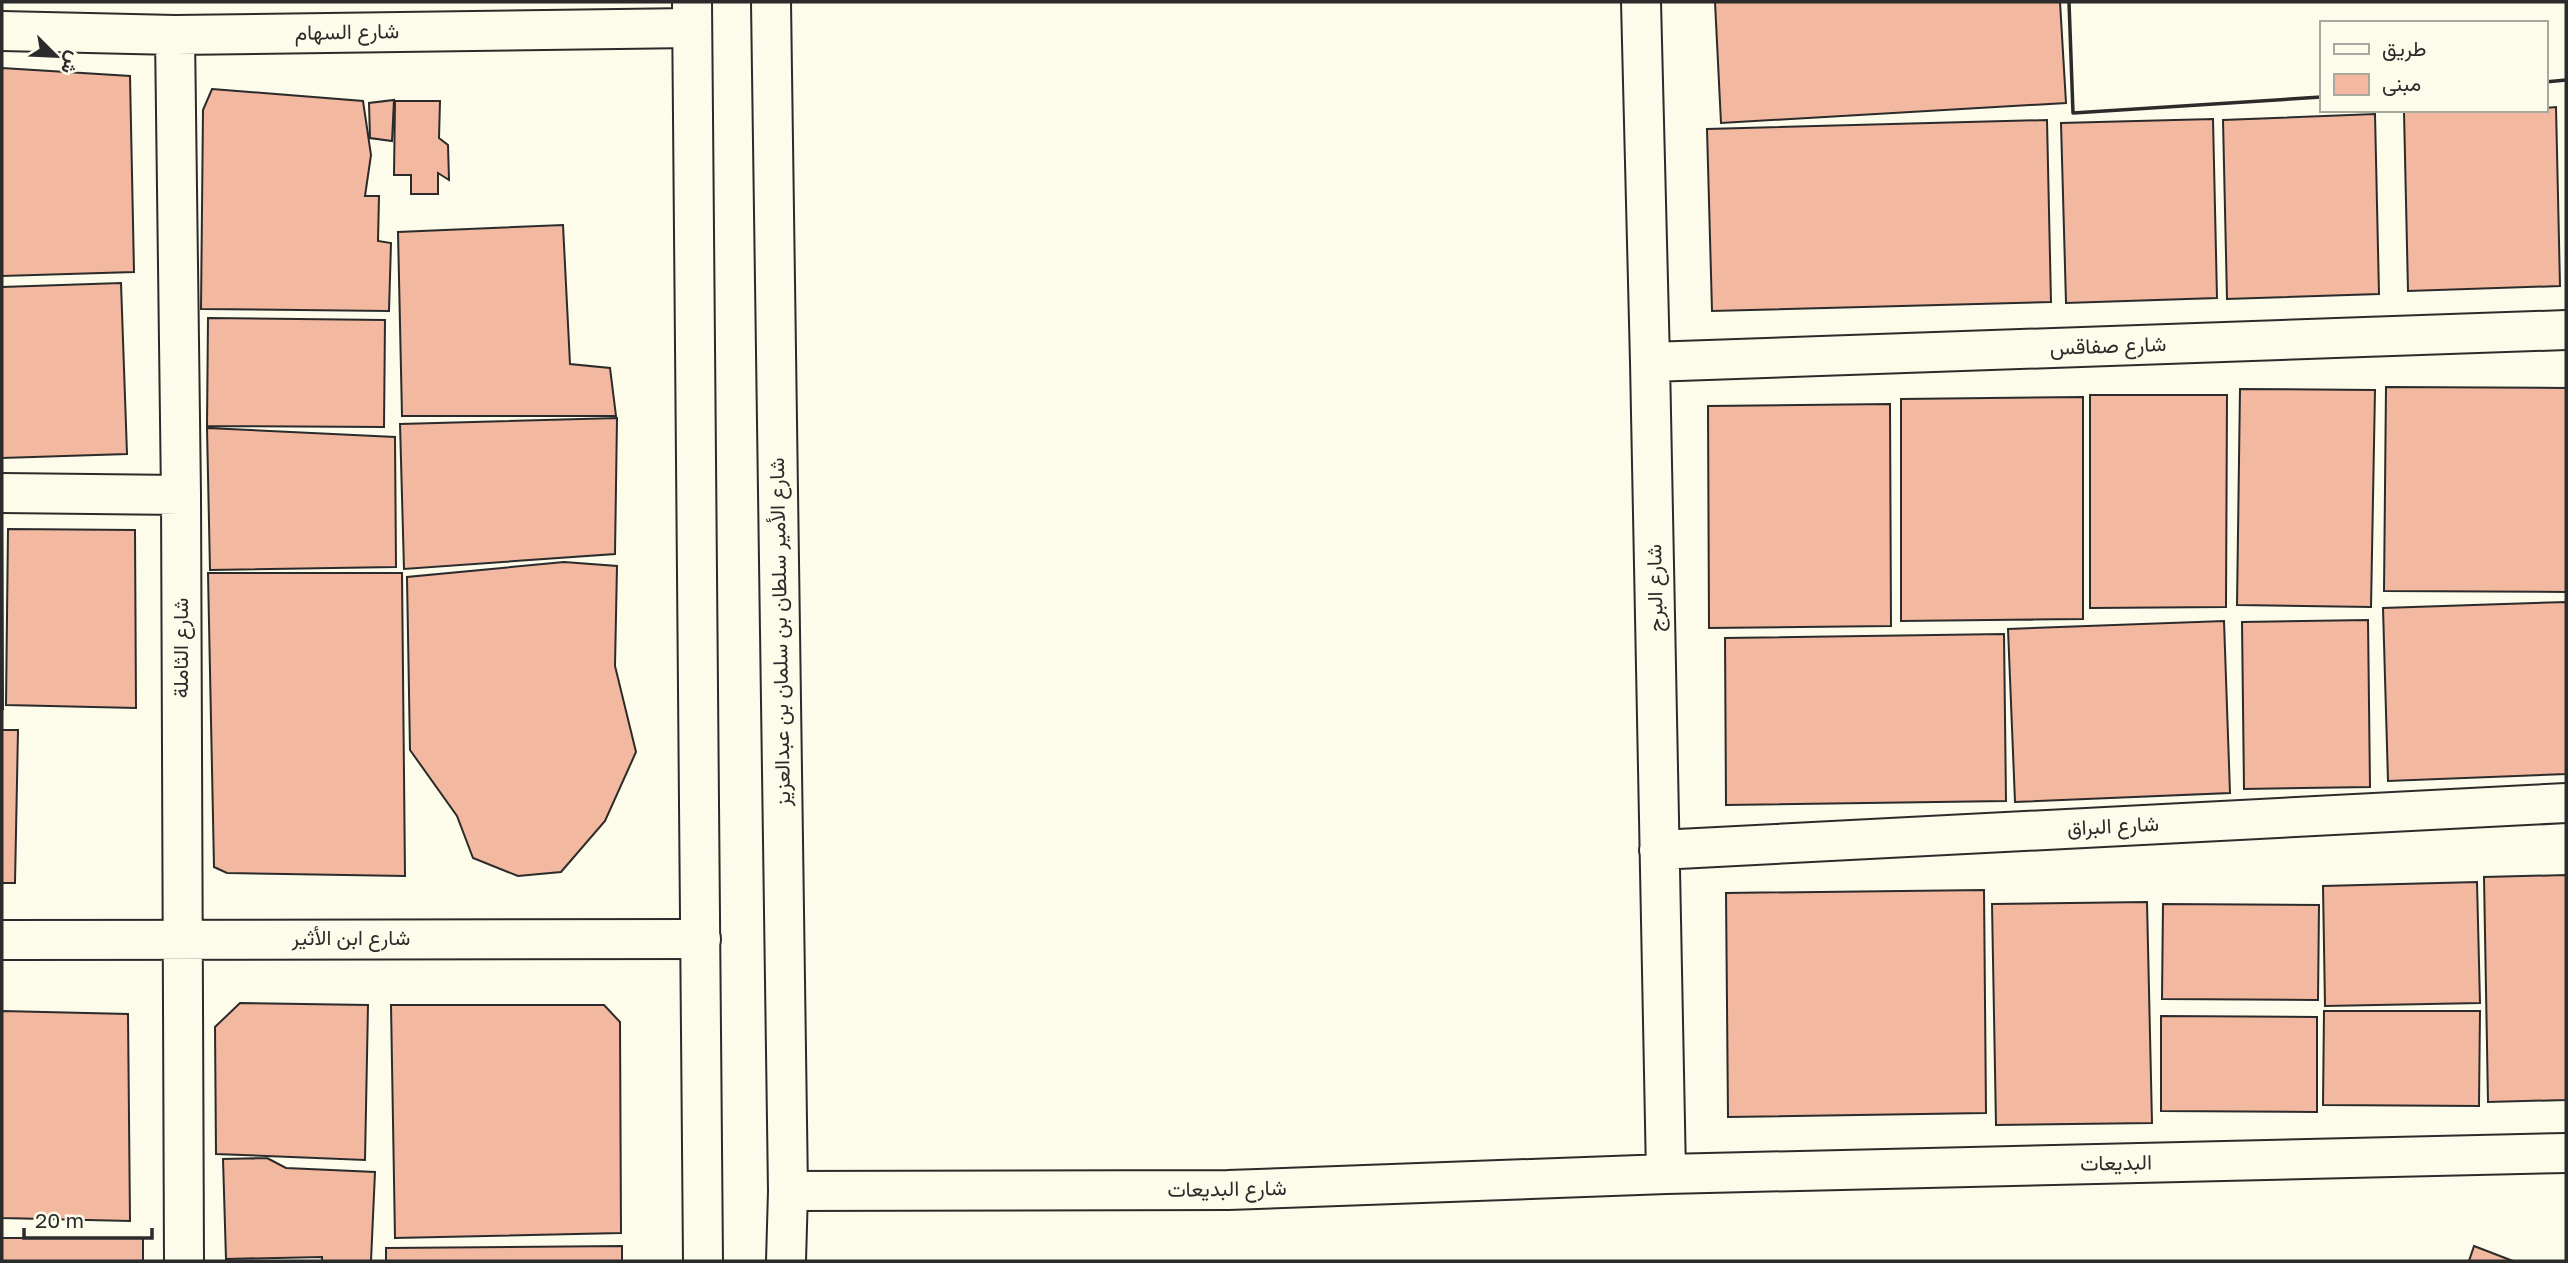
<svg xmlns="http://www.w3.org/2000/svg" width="2568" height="1263" font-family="'Golos Text',Vazirmatn,sans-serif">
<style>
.building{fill:#f2b8a0;stroke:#2b2b2b;stroke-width:2}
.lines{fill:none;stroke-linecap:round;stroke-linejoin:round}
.minor-casing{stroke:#2b2b2b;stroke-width:42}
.tertiary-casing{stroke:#2b2b2b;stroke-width:42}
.minor{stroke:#fdfbea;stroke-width:38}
.tertiary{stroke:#fdfbea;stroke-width:38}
.wall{stroke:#2b2b2b;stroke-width:3.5}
.labels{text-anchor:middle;stroke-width:5;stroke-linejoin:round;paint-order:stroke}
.street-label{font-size:21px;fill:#2b2b2b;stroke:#fdfbea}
</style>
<rect width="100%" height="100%" fill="#fdfbea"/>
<path class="building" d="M1715,2H2060L2066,103L1721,123Z
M2,68L130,76L134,272L2,276Z
M212,89L363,101L371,155L365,196H379L378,241L391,243L389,311L201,309L203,110Z
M394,100L392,141L370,138L369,103Z
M395,101H440L439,138L448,145L449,180L438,173V194H411V175H394Z
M2556,107L2560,286L2408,291L2404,112L2545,110V108Z
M2375,114L2379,294L2227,299L2223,120Z
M2213,119L2217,298L2066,303L2061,123Z
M2047,120L2051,302L1712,311L1707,129Z
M563,225L570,364L610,368L616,416H402L398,232Z
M121,283L127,454L2,458V287Z
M208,318L385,320L384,427L207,426Z
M2386,387L2566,388V592L2384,591Z
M2240,389L2375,390L2371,607L2237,605Z
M2090,395H2227L2226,607L2090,608Z
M2083,397V619L1901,621V399Z
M1890,404L1891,626L1709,628L1708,406Z
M617,418L615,554L404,569L400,424Z
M207,428L395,437L396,567L210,570Z
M8,529L135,530L136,708L6,705Z
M2,531L3,709H2Z
M564,562L617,566L615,666L636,752L605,821L561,872L518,876L473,858L457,816L410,750L407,577Z
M208,573H402L405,876L227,873L214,867Z
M2566,602V774L2388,781L2383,608Z
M2368,620L2370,787L2244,789L2242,622Z
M2224,621L2230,793L2015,802L2008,629Z
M2004,634L2006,801L1726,805L1725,638Z
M2,730H18L15,883H2Z
M2566,875V1100L2488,1102L2484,877Z
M2477,882L2480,1003L2325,1006L2323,886Z
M1984,890L1986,1113L1728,1117L1726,893Z
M2147,902L2152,1123L1996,1125L1992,904Z
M2163,904L2319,905L2318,1000L2162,999Z
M240,1003L368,1005L365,1160L216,1154L215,1027Z
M391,1005H604L620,1022L621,1233L395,1238Z
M2,1011L128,1014L130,1221L2,1218Z
M2324,1011H2480L2479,1106L2323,1105Z
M2161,1016L2317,1017V1112L2161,1111Z
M267,1158L286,1168L375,1172L371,1261H322V1257L226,1259L223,1159Z
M2,1238H143V1261H2Z
M622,1246V1261H386V1248Z
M2474,1246L2513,1261H2469Z"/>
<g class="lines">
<defs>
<path id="minor" d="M1641,2L1650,362L1666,1174
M2,31L175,35L691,28
M175,35L181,495L184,1261
M1650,362L2566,330
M2,493L181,495
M1659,850L2566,803
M2,940L701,939
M788,1191L1228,1190L1666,1174L2566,1153"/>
<path id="tertiary" d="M692,2L703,1261
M771,2L788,1191L786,1261"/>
</defs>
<use href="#minor" class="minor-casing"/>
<use href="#tertiary" class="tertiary-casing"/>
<use href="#minor" class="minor"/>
<use href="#tertiary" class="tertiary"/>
<path class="wall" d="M2069,2L2073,113L2321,97
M2545,82L2566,80"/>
</g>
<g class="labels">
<g class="street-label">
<text transform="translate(347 32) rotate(-1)" y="7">شارع السهام</text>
<text transform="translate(2108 346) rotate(-2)" y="7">شارع صفاقس</text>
<text transform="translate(1655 588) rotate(-91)" y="7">شارع البرج</text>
<text transform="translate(780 632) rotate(-91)" y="7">شارع الأمير سلطان بن سلمان بن عبدالعزيز</text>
<text transform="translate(181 648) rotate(-90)" y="7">شارع الثاملة</text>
<text transform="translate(2113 826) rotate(-3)" y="7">شارع البراق</text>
<text x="351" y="945">شارع ابن الأثير</text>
<text transform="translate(2116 1163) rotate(-1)" y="7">البديعات</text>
<text transform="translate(1227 1189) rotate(-1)" y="7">شارع البديعات</text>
</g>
</g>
<rect width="2568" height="1263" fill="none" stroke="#2b2b2b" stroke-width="7"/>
<rect x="2320" y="21" width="228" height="91" fill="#fdfbea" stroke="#a9a89e" stroke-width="2"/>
<rect x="2334" y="44" width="35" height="10" fill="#fdfbea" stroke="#a9a89e" stroke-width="2"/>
<text x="2382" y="56" font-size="21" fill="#2b2b2b">طريق</text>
<rect x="2334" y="74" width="35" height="21" fill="#f2b8a0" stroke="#a9a89e" stroke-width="2"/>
<text x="2382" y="91" font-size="21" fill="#2b2b2b">مبنى</text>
<g transform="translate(56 56) rotate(114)" stroke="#fdfbea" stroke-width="5" paint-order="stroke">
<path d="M0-5L12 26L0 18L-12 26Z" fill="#2b2b2b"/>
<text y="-10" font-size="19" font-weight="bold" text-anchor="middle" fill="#2b2b2b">ش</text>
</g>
<path d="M24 1228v10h128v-10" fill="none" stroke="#2b2b2b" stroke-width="3.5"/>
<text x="35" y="1228" font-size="21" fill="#2b2b2b" stroke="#fdfbea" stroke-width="5" paint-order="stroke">20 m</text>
</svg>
